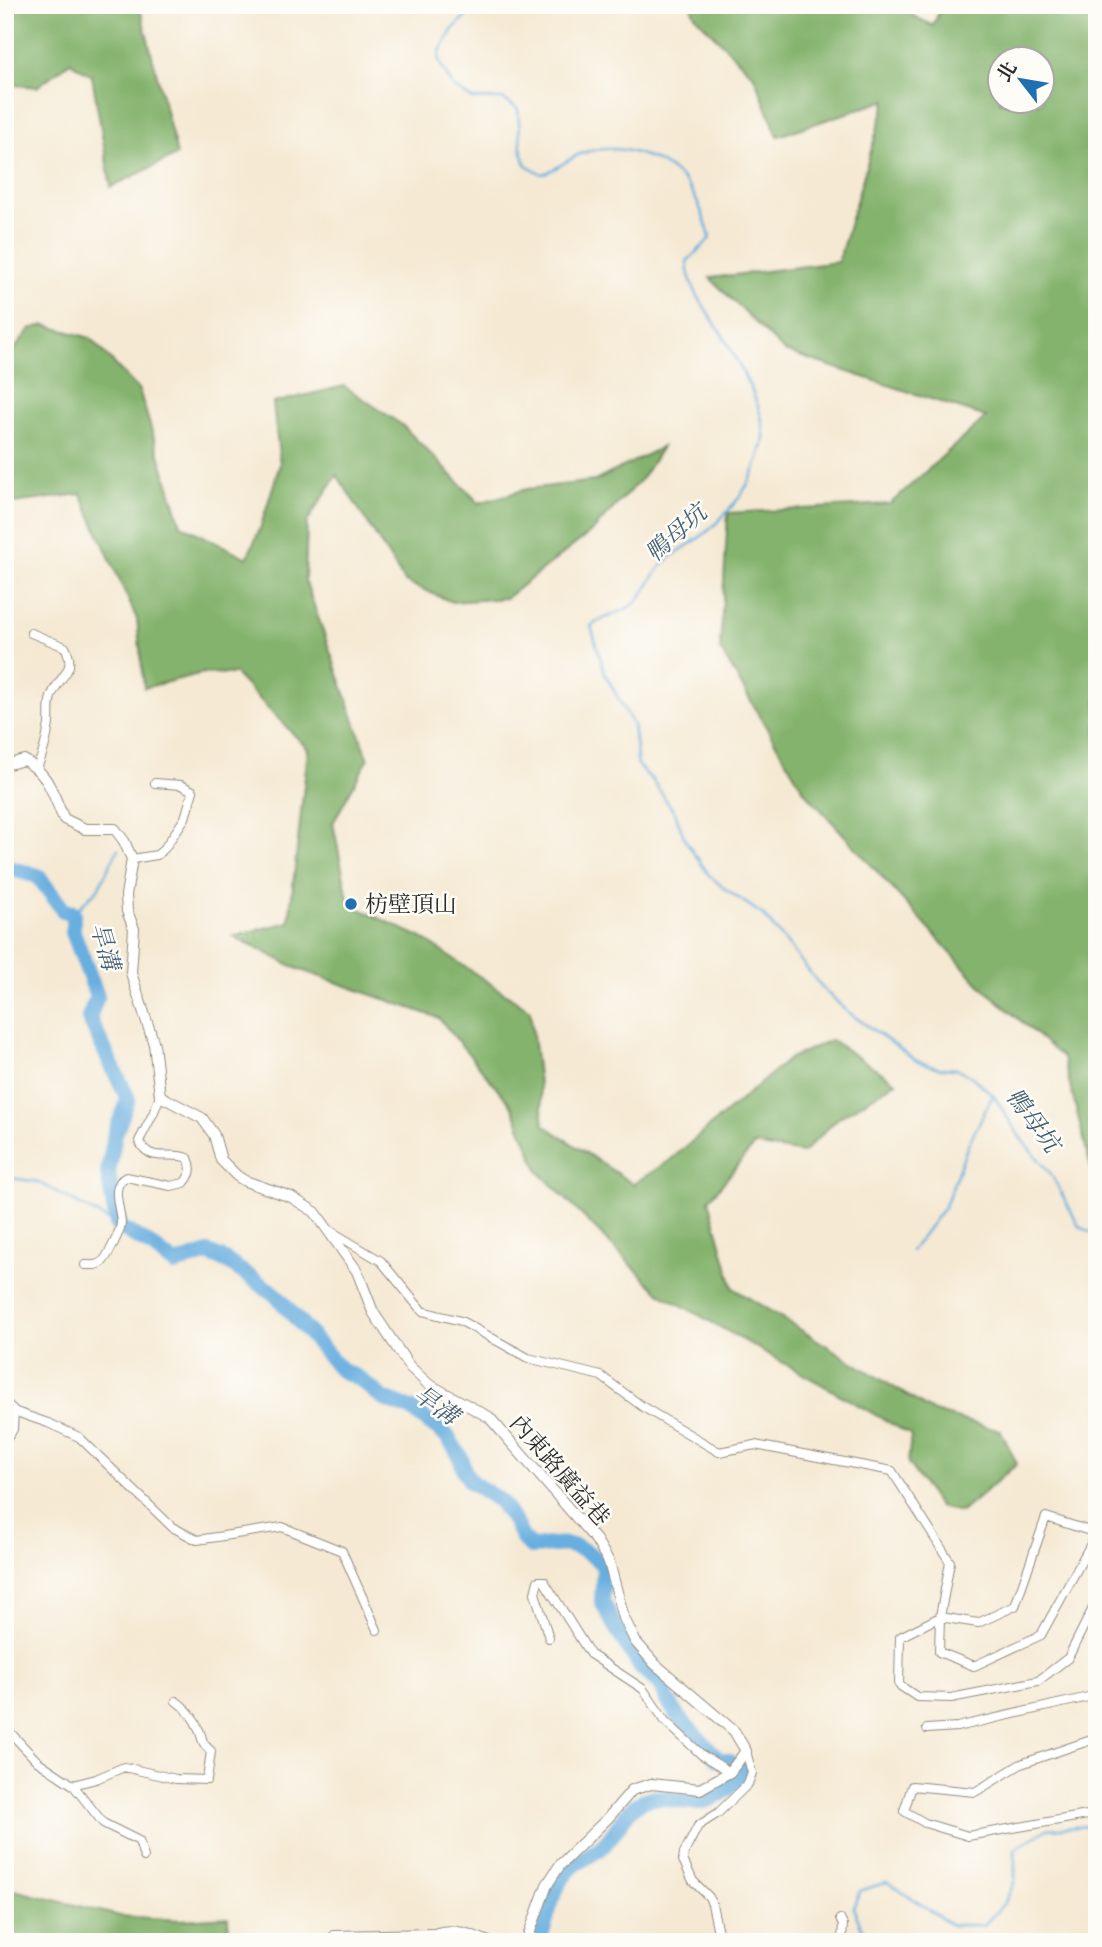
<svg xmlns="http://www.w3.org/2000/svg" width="1102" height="1947" font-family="'Gentium Book Plus','Noto Serif TC',serif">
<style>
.forest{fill:#84b36d;stroke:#586f4c;stroke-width:2;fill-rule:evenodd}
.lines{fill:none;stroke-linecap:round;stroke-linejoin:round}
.stream{stroke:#68aedf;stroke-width:2.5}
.river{stroke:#68aedf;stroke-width:16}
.minor-casing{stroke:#908a7f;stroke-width:10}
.tertiary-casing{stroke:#908a7f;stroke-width:12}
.minor{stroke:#fff;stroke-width:8}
.tertiary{stroke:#fff;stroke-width:10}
.poi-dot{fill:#1f6fb2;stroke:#fdfcf7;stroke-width:2.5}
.labels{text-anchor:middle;stroke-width:5;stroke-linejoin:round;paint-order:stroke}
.poi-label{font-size:23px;fill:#2b2b2b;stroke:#fdfcf7;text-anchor:start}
.street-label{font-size:23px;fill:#2b2b2b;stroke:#fdfcf7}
.water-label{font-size:24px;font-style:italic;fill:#435f73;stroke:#fdfcf7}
</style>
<rect width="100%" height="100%" fill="#fdfcf7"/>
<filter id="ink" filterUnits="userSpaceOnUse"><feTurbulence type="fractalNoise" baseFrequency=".0143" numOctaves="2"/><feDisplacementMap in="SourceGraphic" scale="14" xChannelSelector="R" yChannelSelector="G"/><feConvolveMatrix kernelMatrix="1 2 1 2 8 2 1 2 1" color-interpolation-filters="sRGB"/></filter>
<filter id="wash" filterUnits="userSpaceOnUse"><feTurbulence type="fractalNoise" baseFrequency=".00686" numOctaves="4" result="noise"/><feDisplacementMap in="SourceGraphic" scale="28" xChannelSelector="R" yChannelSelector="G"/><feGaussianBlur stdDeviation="1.57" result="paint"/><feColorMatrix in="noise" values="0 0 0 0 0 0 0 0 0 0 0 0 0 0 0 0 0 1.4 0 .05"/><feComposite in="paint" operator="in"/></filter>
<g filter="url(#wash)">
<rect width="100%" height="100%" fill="#f5e9d3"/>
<path class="forest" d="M5,5H141L140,8L177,155L111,187L92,76L70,62L37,87L5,84Z
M690,5H893L933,26L942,5H1097V1177L1093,1175L1063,1058L979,984L804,791L720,649L728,513L890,504L986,417L784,351L710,278L838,262L886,100L778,136L754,76L696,17ZM1000,60H1042V102H1000Z
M45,325L90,338L139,390L181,525L247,558L260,529L280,464L273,403L344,386L402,425L479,503L527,489L595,481L662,447L643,477L591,532L506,598L452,602L405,582L337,475L307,522L305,580L368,759L333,823L349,904L422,938L530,1010L544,1125L633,1184L669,1161L790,1058L831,1040L896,1082L837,1119L803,1153L754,1145L709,1200L733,1288L934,1412L1001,1431L1017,1464L961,1512L939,1507L908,1463L911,1435L658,1292L539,1172L512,1106L439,1018L298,969L233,936L289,922L308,749L235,674L203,673L144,688L137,619L81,494L5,504V361L30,329Z
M5,1888L120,1916L180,1920L228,1917L230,1942H5Z"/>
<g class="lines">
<path class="stream" d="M474,5L467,15L453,29L440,51L439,61L453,87L472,99H503L518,109L521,148L526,165L542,174C558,170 570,156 586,152C621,141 673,160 692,192C698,201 708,227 710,238L702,247L687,261C687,290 715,320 729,346C743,374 762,403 764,435C765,440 762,446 761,451C752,485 735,506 709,530C695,543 675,551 662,565C651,577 646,594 634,604C623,613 604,616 591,626L605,674L633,725L638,766L653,781L676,815L685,840L709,875L724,888L763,915L790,947L822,988L848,1012L917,1061L939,1068L957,1069L971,1076L993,1095L1022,1140L1051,1174L1079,1226L1097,1236
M73,913L98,889L118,849
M5,1177L38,1182L117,1225
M911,1251L945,1206L968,1145L993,1095
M868,1942L853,1908L860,1891L887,1882L952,1925H984L1005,1902L1015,1881V1849L1047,1829L1090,1826L1097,1828"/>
<path class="river" d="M5,867L38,876L64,911L73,913V932L97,996L89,1018L128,1099L115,1134L108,1173L117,1225L153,1247L175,1264L208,1253L225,1260L275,1294L341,1370L358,1378L384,1399L411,1409L447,1436L460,1456L464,1470L471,1482L500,1501L515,1523L523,1539L531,1547C539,1547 546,1545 554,1545C574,1542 590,1552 604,1566L602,1601L615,1626L640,1666L661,1685L668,1701L680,1719L718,1759L728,1761L740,1768C740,1779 735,1783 727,1789C719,1795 708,1801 698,1802C679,1804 663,1793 645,1800C626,1808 621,1825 609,1839C600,1852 582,1858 571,1868C551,1886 548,1918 539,1942"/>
</g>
</g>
<g filter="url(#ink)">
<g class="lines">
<defs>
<path id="minor" d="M31,633L65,647C78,672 59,674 51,697C48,706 50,715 49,724C47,739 43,754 37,768
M132,859L157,855L164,849L185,818L193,791L181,785L155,783
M329,1230L381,1261L422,1311L461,1321L528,1358L601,1376L643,1407L719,1452L755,1445L892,1471L950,1562L940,1617L939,1652L974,1666L1041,1635L1097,1533
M85,1265C90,1265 97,1266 101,1263C107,1259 121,1230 121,1223C121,1209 109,1185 126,1177L171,1186L184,1183C191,1175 193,1168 188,1158C169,1150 151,1165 139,1141L153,1114L160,1096
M13,1411L48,1423L79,1437L172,1527L197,1540L282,1527L342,1551L377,1630
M1096,1533L1046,1517L1015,1606L978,1623L940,1617L900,1637L899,1685L917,1697L951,1698L1038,1681L1068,1658L1097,1600
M549,1638L535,1593L538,1581H544L590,1654L643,1689L665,1721L702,1755L730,1772
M5,1727L37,1761L73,1785L103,1823L139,1841L144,1857
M927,1729L957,1727L1097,1695
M1097,1738L1021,1764L975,1792L912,1786L904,1811L925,1823L968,1836L1093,1814L1097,1816
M73,1785L96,1779L124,1767L176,1779L207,1780L211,1751C200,1741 204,1742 199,1730C195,1719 186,1708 176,1701
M330,1942L334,1935L437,1933
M720,1942L712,1904L709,1897L693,1881L683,1860L684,1853L698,1826L718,1813L748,1784L752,1773L746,1751
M836,1942L842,1938L843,1925L840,1919"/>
<path id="tertiary" d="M5,765L24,760C50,775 52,793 64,819L85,829H115L124,841L132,859L126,895L127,911L134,929L131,973L154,1044L160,1096L202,1118L214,1135L221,1160L237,1176L245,1181L291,1197L315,1212L357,1271L373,1312L409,1366L428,1384L489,1417L596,1540L609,1562L624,1618L635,1641L655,1664L734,1731L746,1751L730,1772L700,1789L651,1784L632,1790L608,1818L560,1865L547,1885L526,1942
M5,1403L13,1411L12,1429L5,1440
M433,1942L437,1933C455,1928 472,1935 489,1942"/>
</defs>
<use href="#minor" class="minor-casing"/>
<use href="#tertiary" class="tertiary-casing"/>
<use href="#minor" class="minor"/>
<use href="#tertiary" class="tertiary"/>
</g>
</g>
<circle class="poi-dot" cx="351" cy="904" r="7"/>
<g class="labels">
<g class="poi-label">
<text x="365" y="912">枋壁頂山</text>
</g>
<g class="street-label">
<text transform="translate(560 1470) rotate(49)" y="8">內東路廣益巷</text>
</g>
<g class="water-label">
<text transform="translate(676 533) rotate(-42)" y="8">鴨母坑</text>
<text transform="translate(105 946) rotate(74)" y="8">旱溝</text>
<text transform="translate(1033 1120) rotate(53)" y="8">鴨母坑</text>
<text transform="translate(436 1405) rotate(36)" y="8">旱溝</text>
</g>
</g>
<rect width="1102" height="1947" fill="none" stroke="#fdfcf7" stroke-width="28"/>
<g transform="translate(1021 80) rotate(301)"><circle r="33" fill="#fdfcf7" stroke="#a9a8a5" stroke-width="2"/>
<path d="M0-5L12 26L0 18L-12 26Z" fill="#1f6fb2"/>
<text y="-10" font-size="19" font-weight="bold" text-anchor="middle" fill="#2b2b2b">北</text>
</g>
</svg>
